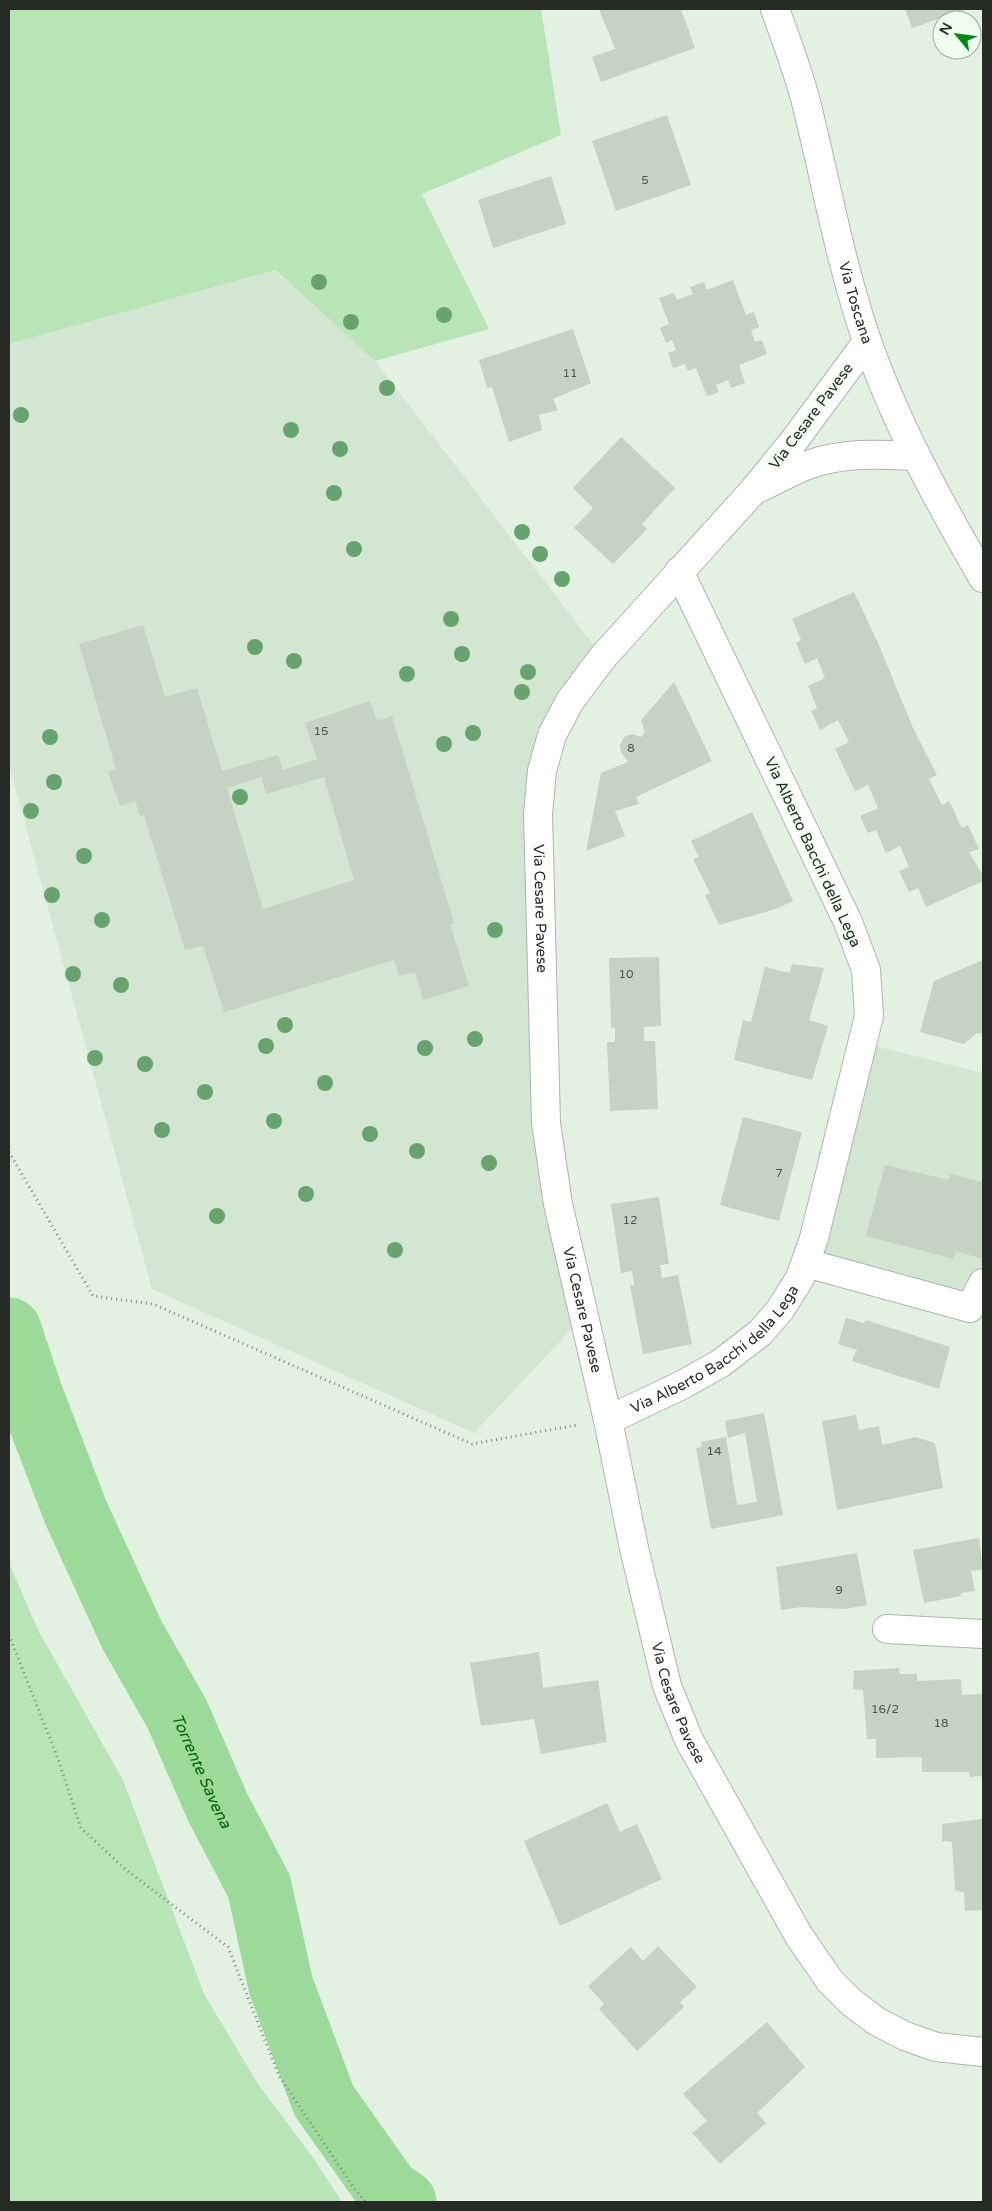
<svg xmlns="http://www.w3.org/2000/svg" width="992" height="2211" font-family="'Varela Round',sans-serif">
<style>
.built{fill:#d3e6d1}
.green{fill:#b7e5b5}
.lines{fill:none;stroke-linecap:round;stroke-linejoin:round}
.river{stroke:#9bda98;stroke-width:65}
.building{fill:#c5d2c4;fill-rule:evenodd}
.street-casing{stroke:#aab7aa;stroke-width:30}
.secondary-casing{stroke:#aab7aa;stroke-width:30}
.path{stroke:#7f887e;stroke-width:3;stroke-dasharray:1 4;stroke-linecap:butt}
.street{stroke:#fff;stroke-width:28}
.secondary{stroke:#fff;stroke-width:28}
.tree{fill:#67a36d}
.labels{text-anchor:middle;stroke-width:5;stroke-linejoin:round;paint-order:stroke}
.number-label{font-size:12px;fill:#4e554e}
.street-label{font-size:15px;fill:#262b26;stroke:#f0feef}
.water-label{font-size:16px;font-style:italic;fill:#056410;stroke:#f0feef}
</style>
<rect width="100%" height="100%" fill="#e3f1e2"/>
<path class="built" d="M277,270L375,361L603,657L552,735L543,1026L584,1316L474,1433L152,1289L9,765V344Z
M863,1043L983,1073V1283L970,1308L806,1263Z"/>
<path class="green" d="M9,9H541L561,135L422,194L489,329L375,361L276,270L9,344Z
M9,1563L38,1630L123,1780L204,1994L258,2084L314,2159L342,2202H9Z"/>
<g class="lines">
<path class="river" id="s1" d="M9,1330L31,1396L76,1513L132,1635L177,1714L218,1808L259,1886L281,1986L324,2101L388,2191L404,2202"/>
</g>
<path class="building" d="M599,9H681L695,48L601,82L592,57L615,49Z
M905,9H965V10L912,28Z
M667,115L691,185L616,211L592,141Z
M551,176L566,224L493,248L478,200Z
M733,280L746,315L754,312L759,327L751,330L755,342L762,340L767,354L739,365L745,383L731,388L728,380L716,385L719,392L707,396L696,368L688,371L685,364L673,368L668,353L676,350L672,340L666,343L660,328L669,324L659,298L674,293L677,300L693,294L690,287L704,282L707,290Z
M573,329L591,383L553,399L558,410L539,415L542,430L509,442L492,387L487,388L479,360Z
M621,437L675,488L642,524L647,529L613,564L574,528L593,508L573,488Z
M854,592L878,643L913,728L937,775L929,779L942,805L949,801L962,828L968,825L979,849L969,852L983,876V881L926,907L918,888L909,892L899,871L909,867L900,846L886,853L876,830L868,833L860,816L878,808L868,785L855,791L835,749L849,742L838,720L820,730L811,711L817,708L808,686L825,678L817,658L805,664L796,643L801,640L792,619Z
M143,625L165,697L197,688L222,771L278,755L283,770L317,759L305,723L370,701L377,721L392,716L454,923L450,924L469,986L423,1000L415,972L399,976L394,960L224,1012L203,946L185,950L144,815L140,816L135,801L120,806L108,772L116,769L79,644ZM261,777L266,794L324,777L354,880L263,909L227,788Z
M674,682L712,761L636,797L639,804L615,811L625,836L586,851L601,773L628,762L621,752L620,745L624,737L632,734L641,737L645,732L641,720Z
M752,812L793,901L776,909L719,925L705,895L710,893L693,859L699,857L691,841Z
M659,957L661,1026L644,1027V1041H655L658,1109L610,1111L607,1042H615V1028H611L609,958Z
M983,960V1034L977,1033L964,1044L920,1032L934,981Z
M792,964L824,968L809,1020L828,1026L812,1080L734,1060L743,1020L751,1022L765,967L790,973Z
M743,1117L802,1132L779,1221L720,1205Z
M885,1165L949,1180L950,1174L983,1182V1259L956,1251L954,1259L866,1236Z
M659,1197L669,1264L660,1265L662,1278L678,1275L692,1344L643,1354L630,1285H634L632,1271L621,1273L611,1204Z
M846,1318L864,1323L866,1320L950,1347L939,1389L852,1361L857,1350L838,1344Z
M764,1413L783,1515L711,1529L696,1448L702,1447L701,1442L726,1437L737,1505L757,1502L745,1433L728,1438L725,1421Z
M856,1415L859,1430L879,1426L882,1445L915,1437L935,1443L943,1488L837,1510L822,1421Z
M979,1538L983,1569L971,1571L975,1591L961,1593V1596L924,1603L913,1550Z
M857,1553L867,1605L845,1609L802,1607L781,1610L776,1567Z
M539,1652L543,1688L598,1680L607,1742L541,1754L534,1719L481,1726L470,1663Z
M899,1668L900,1674H917V1681L961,1679L962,1695L983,1694V1776L970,1777L969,1772H922V1757L876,1758V1739H867L863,1690L853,1689L854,1671Z
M607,1803L620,1832L637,1824L662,1879L560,1926L524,1841Z
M983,1819V1910L965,1911L964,1893L955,1890L952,1842L942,1841V1824Z
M658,1946L697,1987L680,2002L684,2007L637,2051L599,2009L604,2004L588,1986L631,1947L643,1961Z
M767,2022L805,2067L757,2113L766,2123L720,2164L692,2133L707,2121L683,2094Z"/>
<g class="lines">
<defs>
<g id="street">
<path id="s2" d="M867,342L793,442L753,491L603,657L570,701L552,735L542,771L538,814L546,1123L558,1204L608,1420L634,1548L667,1686L689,1740L799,1936L830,1981L851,2002L876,2021L905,2036L936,2047L983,2052"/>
<path d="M759,488C774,481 789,473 805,466C840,452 879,454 916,456"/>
<path d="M806,1263L970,1308L983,1283"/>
<path id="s3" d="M608,1420L680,1386L721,1363L760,1333L780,1310L800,1278L814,1238L869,1016L866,970L848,922L679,571"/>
<path d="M887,1629L983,1634"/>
</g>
<g id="secondary">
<path id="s4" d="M775,9C786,40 798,71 806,102C826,182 840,262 867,341C896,424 939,502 983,578"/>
</g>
</defs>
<use href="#street" class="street-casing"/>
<use href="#secondary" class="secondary-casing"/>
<path class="path" d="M9,1152L93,1296L153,1304L472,1444L577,1425
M9,1635L58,1759L81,1828L125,1869L228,1947L279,2076L356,2191L366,2202"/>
<use href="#street" class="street"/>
<use href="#secondary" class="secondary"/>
</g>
<g class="tree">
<circle cx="319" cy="282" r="8"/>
<circle cx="444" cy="315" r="8"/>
<circle cx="351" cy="322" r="8"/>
<circle cx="387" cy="388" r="8"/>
<circle cx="21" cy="415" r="8"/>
<circle cx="291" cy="430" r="8"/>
<circle cx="340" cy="449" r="8"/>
<circle cx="334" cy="493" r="8"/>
<circle cx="522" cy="532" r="8"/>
<circle cx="354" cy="549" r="8"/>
<circle cx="540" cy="554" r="8"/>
<circle cx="562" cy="579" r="8"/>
<circle cx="451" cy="619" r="8"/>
<circle cx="255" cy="647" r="8"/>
<circle cx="462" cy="654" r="8"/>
<circle cx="294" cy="661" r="8"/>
<circle cx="528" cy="672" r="8"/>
<circle cx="407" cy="674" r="8"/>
<circle cx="522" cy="692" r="8"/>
<circle cx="473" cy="733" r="8"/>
<circle cx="50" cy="737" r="8"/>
<circle cx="444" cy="744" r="8"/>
<circle cx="54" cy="782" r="8"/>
<circle cx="240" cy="797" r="8"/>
<circle cx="31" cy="811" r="8"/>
<circle cx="84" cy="856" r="8"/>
<circle cx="52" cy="895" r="8"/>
<circle cx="102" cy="920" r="8"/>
<circle cx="495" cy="930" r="8"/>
<circle cx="73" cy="974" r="8"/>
<circle cx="121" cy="985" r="8"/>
<circle cx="285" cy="1025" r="8"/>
<circle cx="475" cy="1039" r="8"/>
<circle cx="266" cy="1046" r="8"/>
<circle cx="425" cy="1048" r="8"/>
<circle cx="95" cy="1058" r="8"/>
<circle cx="145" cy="1064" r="8"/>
<circle cx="325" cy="1083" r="8"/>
<circle cx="205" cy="1092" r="8"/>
<circle cx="274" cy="1121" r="8"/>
<circle cx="162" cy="1130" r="8"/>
<circle cx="370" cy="1134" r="8"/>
<circle cx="417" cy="1151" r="8"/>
<circle cx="489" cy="1163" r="8"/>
<circle cx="306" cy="1194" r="8"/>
<circle cx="217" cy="1216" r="8"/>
<circle cx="395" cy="1250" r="8"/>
</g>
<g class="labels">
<g class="number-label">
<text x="645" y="184">5</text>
<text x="570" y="377">11</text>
<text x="321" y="735">15</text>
<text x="631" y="752">8</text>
<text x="626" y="978">10</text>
<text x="779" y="1177">7</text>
<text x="630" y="1224">12</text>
<text x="714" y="1455">14</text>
<text x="839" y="1594">9</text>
<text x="885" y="1713">16/2</text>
<text x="941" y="1727">18</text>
</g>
<g class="street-label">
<text dy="5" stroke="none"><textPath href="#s4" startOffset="305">Via Toscana</textPath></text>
<text transform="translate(811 416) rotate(-53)" y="5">Via Cesare Pavese</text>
<text transform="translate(813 852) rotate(65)" y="5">Via Alberto Bacchi della Lega</text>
<text dy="5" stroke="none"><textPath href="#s2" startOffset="680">Via Cesare Pavese</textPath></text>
<text dy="5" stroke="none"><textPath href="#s2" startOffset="1085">Via Cesare Pavese</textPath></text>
<text dy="5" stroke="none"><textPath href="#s3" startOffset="130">Via Alberto Bacchi della Lega</textPath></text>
<text dy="5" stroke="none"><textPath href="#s2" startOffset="1490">Via Cesare Pavese</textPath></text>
</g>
<g class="water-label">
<text dy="6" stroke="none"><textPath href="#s1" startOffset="482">Torrente Savena</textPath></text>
</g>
</g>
<rect width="992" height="2211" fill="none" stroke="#262b26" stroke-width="20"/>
<g transform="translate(957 35) rotate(299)"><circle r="24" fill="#f0feef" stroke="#9faa9f"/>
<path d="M0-4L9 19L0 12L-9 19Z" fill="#008a16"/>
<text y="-8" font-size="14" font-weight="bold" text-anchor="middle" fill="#262b26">N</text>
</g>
</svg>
